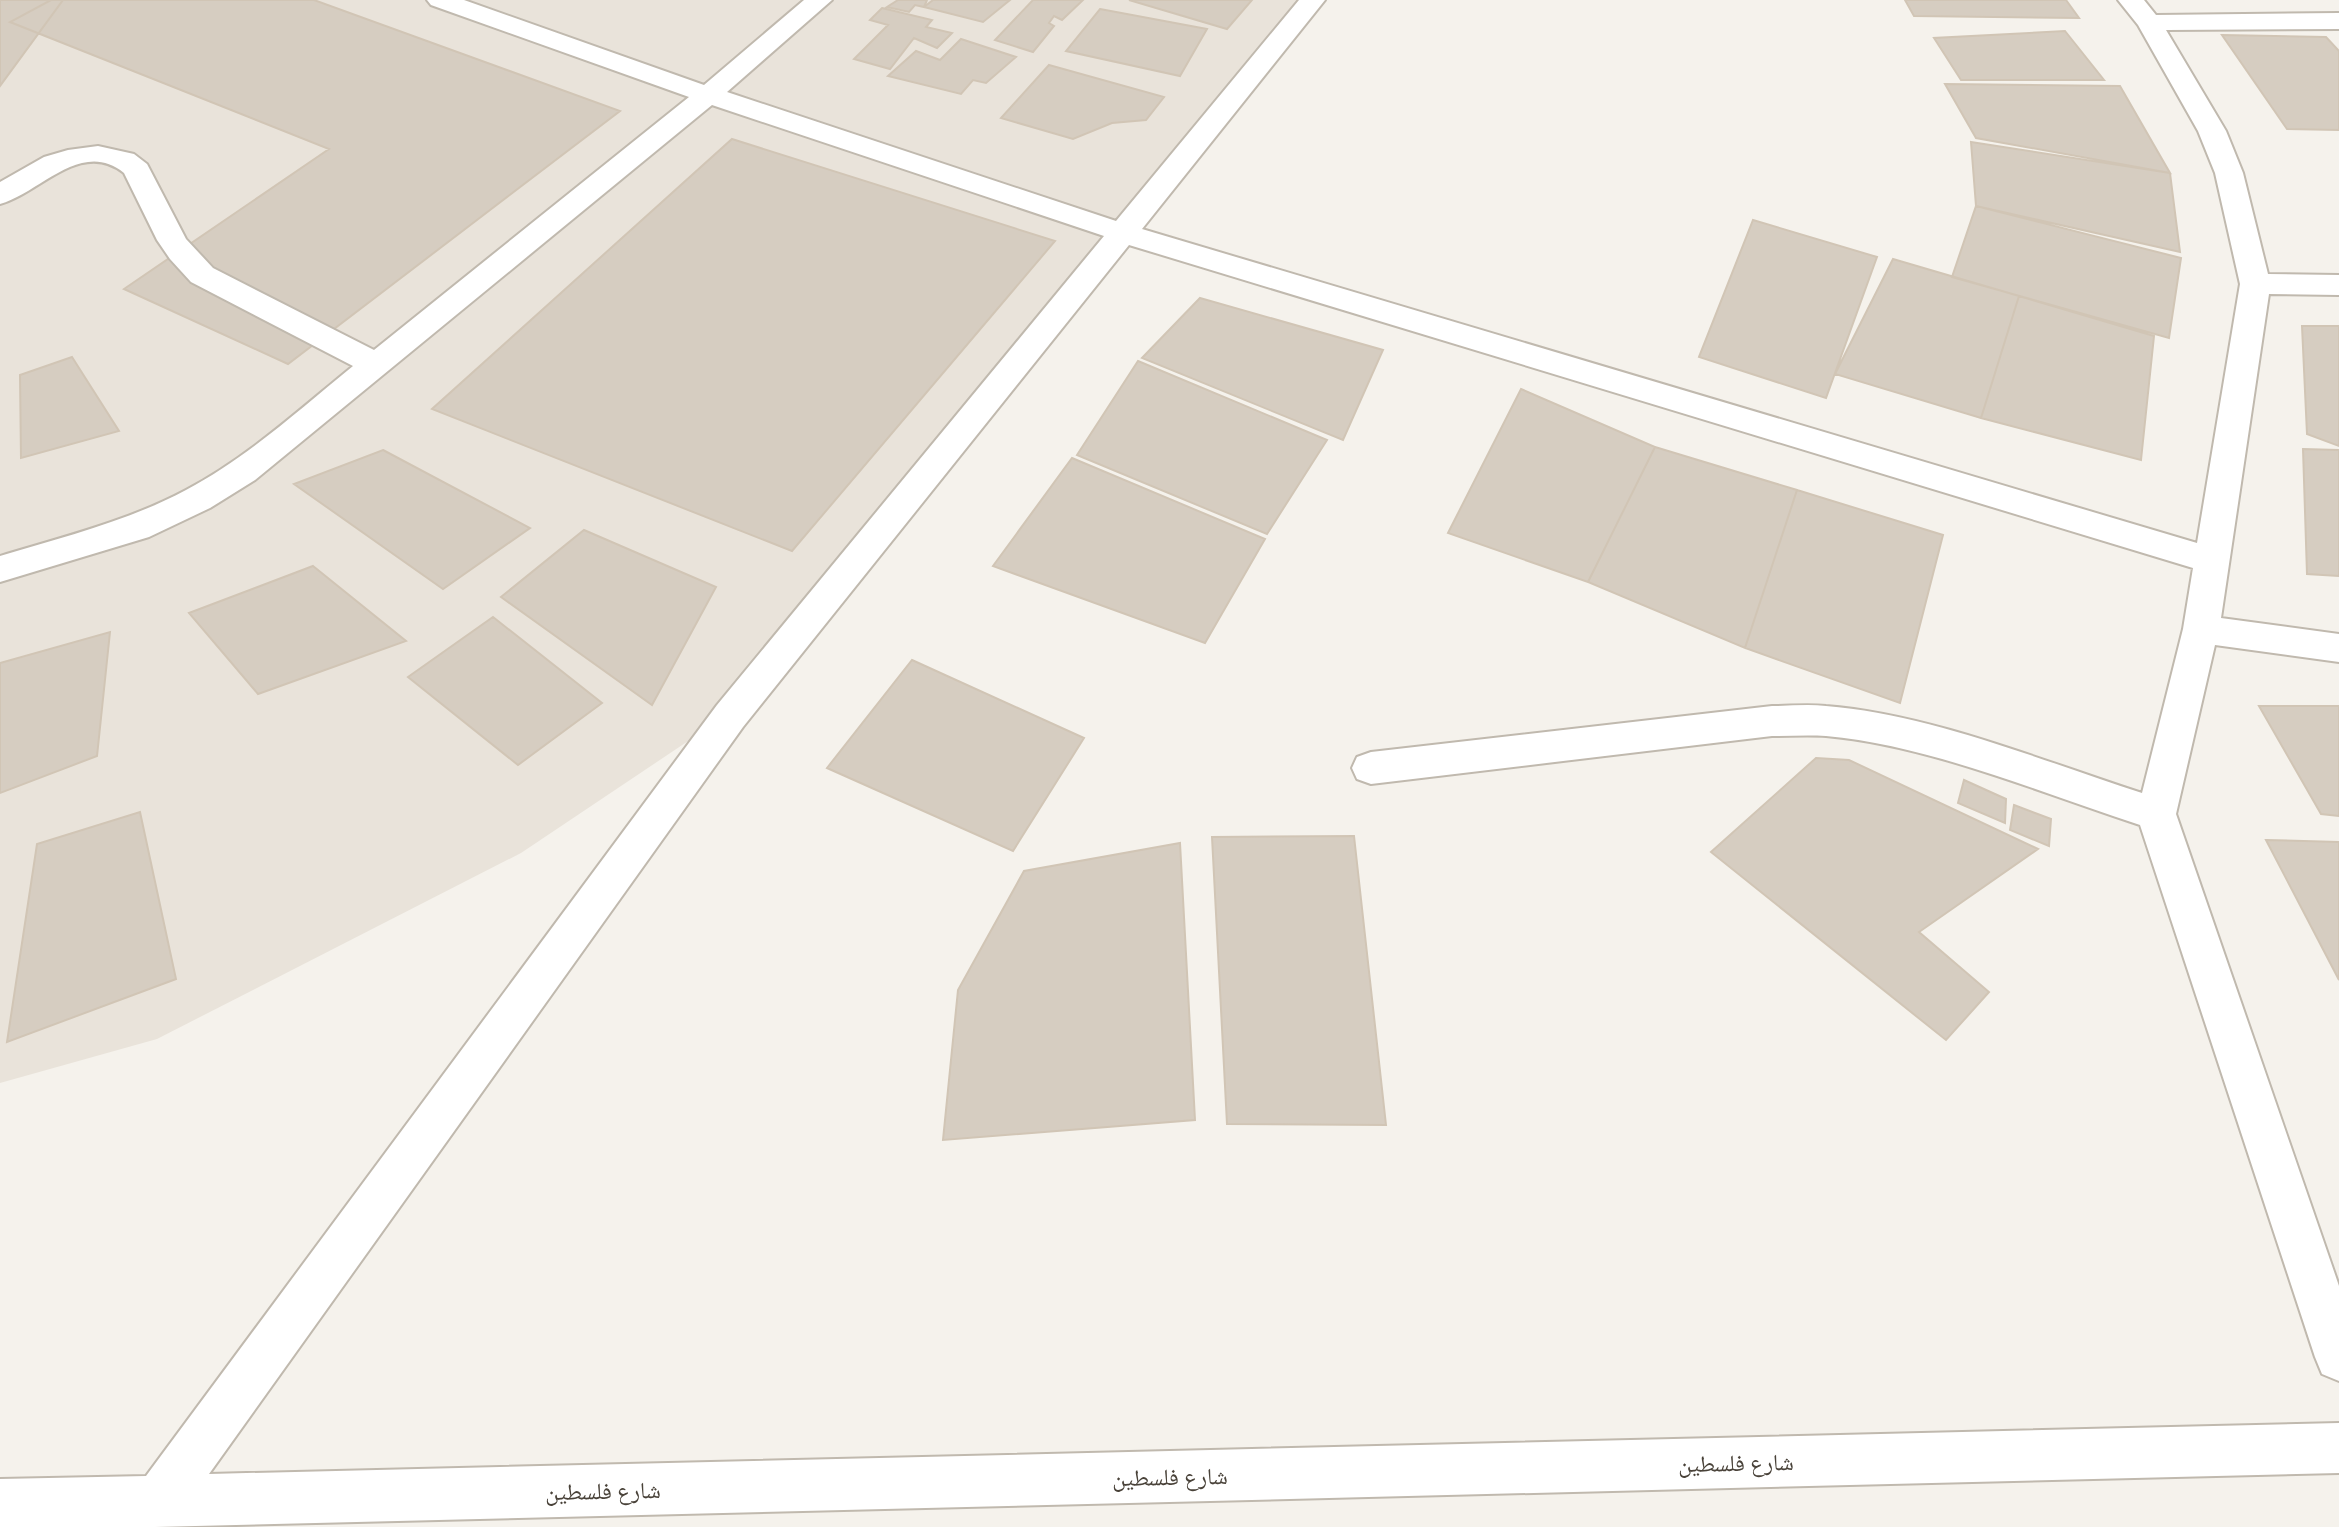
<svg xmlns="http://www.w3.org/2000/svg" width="2339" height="1527" font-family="'Archivo Narrow','Noto Naskh Arabic',sans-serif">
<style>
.residential{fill:#e9e3da}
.building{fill:#d6cdc1;stroke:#d1c5b5;stroke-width:2}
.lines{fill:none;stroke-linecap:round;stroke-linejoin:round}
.minor-casing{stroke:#c0b9ae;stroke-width:4}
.minor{fill:#fff;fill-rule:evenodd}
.labels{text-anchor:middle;stroke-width:7;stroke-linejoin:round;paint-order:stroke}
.near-street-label{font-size:23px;fill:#494239;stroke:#fff}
</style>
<rect width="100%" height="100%" fill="#f5f2ec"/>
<path class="residential" d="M0,0H1308L727,715L521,853L157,1039L0,1083Z"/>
<path class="building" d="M0,0H63L0,86Z
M51,0H314L620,111L288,364L124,289L329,149L10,22Z
M898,0H927L924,7L915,5L909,12L887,7Z
M933,0H1010L983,22L924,7Z
M1033,0H1083L1062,20L1054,16L1049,23L1054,26L1033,52L995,40Z
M1129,0H1252L1227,29Z
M1905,0H2066L2079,18L1914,16Z
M882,8L932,20L926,27L952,33L937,48L914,38L890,69L854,59L888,25L870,20Z
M1100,9L1207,29L1180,76L1066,51Z
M2065,31L2104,80H1961L1934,38Z
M2222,35L2326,37L2339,51V130L2287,129Z
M961,39L1016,57L986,83L973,80L961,94L888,76L916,51L940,60Z
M1049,65L1164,97L1146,120L1112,123L1073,139L1001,118Z
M1945,84L2120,86L2170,173L1976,138Z
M732,139L1055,241L792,551L432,409Z
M1971,142L2170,173L2180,252L1976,206Z
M1976,206L2181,258L2169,338L1952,277Z
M1753,220L1877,257L1826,398L1699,357Z
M1893,259L2019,296L1981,418L1835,374Z
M2019,296L2154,336L2141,460L1981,418Z
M1200,298L1383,350L1343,440L1142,358Z
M2302,326H2339V446L2307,434Z
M72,357L119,431L21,458L20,375Z
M1138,361L1327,440L1267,534L1077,455Z
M1521,389L1655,447L1588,582L1448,533Z
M1655,447L1797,490L1745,648L1588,582Z
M2303,449L2339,450V576L2307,574Z
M383,450L530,528L443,589L294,484Z
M1072,458L1265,539L1205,643L993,566Z
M1797,490L1943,535L1900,703L1745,648Z
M584,530L716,587L652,705L501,597Z
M313,566L406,641L258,694L189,613Z
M493,617L602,703L518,765L408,677Z
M110,632L97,756L0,793V663Z
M912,660L1084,738L1013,851L827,768Z
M2259,706H2339V816L2321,814Z
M1816,758L1849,760L2038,849L1919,932L1989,992L1946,1040L1711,852Z
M1964,780L2006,799L2005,823L1958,803Z
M2014,805L2051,819L2049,846L2010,830Z
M140,812L176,979L7,1042L37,844Z
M1354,836L1386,1125L1227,1124L1212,837Z
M2266,840L2339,842V980Z
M1180,843L1195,1120L943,1140L958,990L1024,871Z"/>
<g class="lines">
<defs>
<path id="minor" d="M427,0H464L704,85L804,0H832L727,92L1116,221L1299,0H1325L1142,229L2197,543L2240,284L2215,173L2198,131L2138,25L2118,0H2144L2156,15L2339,13V29L2166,30L2226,131L2243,173L2268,274L2339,275V295L2269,294L2221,618L2339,634V662L2215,645L2176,814L2339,1286V1381L2322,1374L2315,1357L2140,825C2042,793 1928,745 1826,736C1808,735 1790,736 1772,736L1371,784L1357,779L1352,768L1357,757L1371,752L1772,706C1790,706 1808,704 1826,706C1929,714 2043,761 2142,793L2183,629L2193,568L1129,245L743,727L209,1474L2339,1423V1473L155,1527H0V1479L146,1476L717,705L1104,236L712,105L255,480L210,508L149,537L0,582V556C63,537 128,521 186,490C247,458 300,409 353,366L191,282L170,259L157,240L124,173C81,138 39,194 0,204V182L44,157L68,150L98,146L134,154L147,164L186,239L213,268L374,350L689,97L431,5Z"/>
</defs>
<use href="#minor" class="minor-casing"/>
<use href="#minor" class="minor"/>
</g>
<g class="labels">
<g class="near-street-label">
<text transform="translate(1736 1463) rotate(-1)" y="8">شارع فلسطين</text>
<text transform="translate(1170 1477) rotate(-1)" y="8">شارع فلسطين</text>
<text transform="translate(603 1491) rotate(-1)" y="8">شارع فلسطين</text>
</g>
</g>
</svg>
